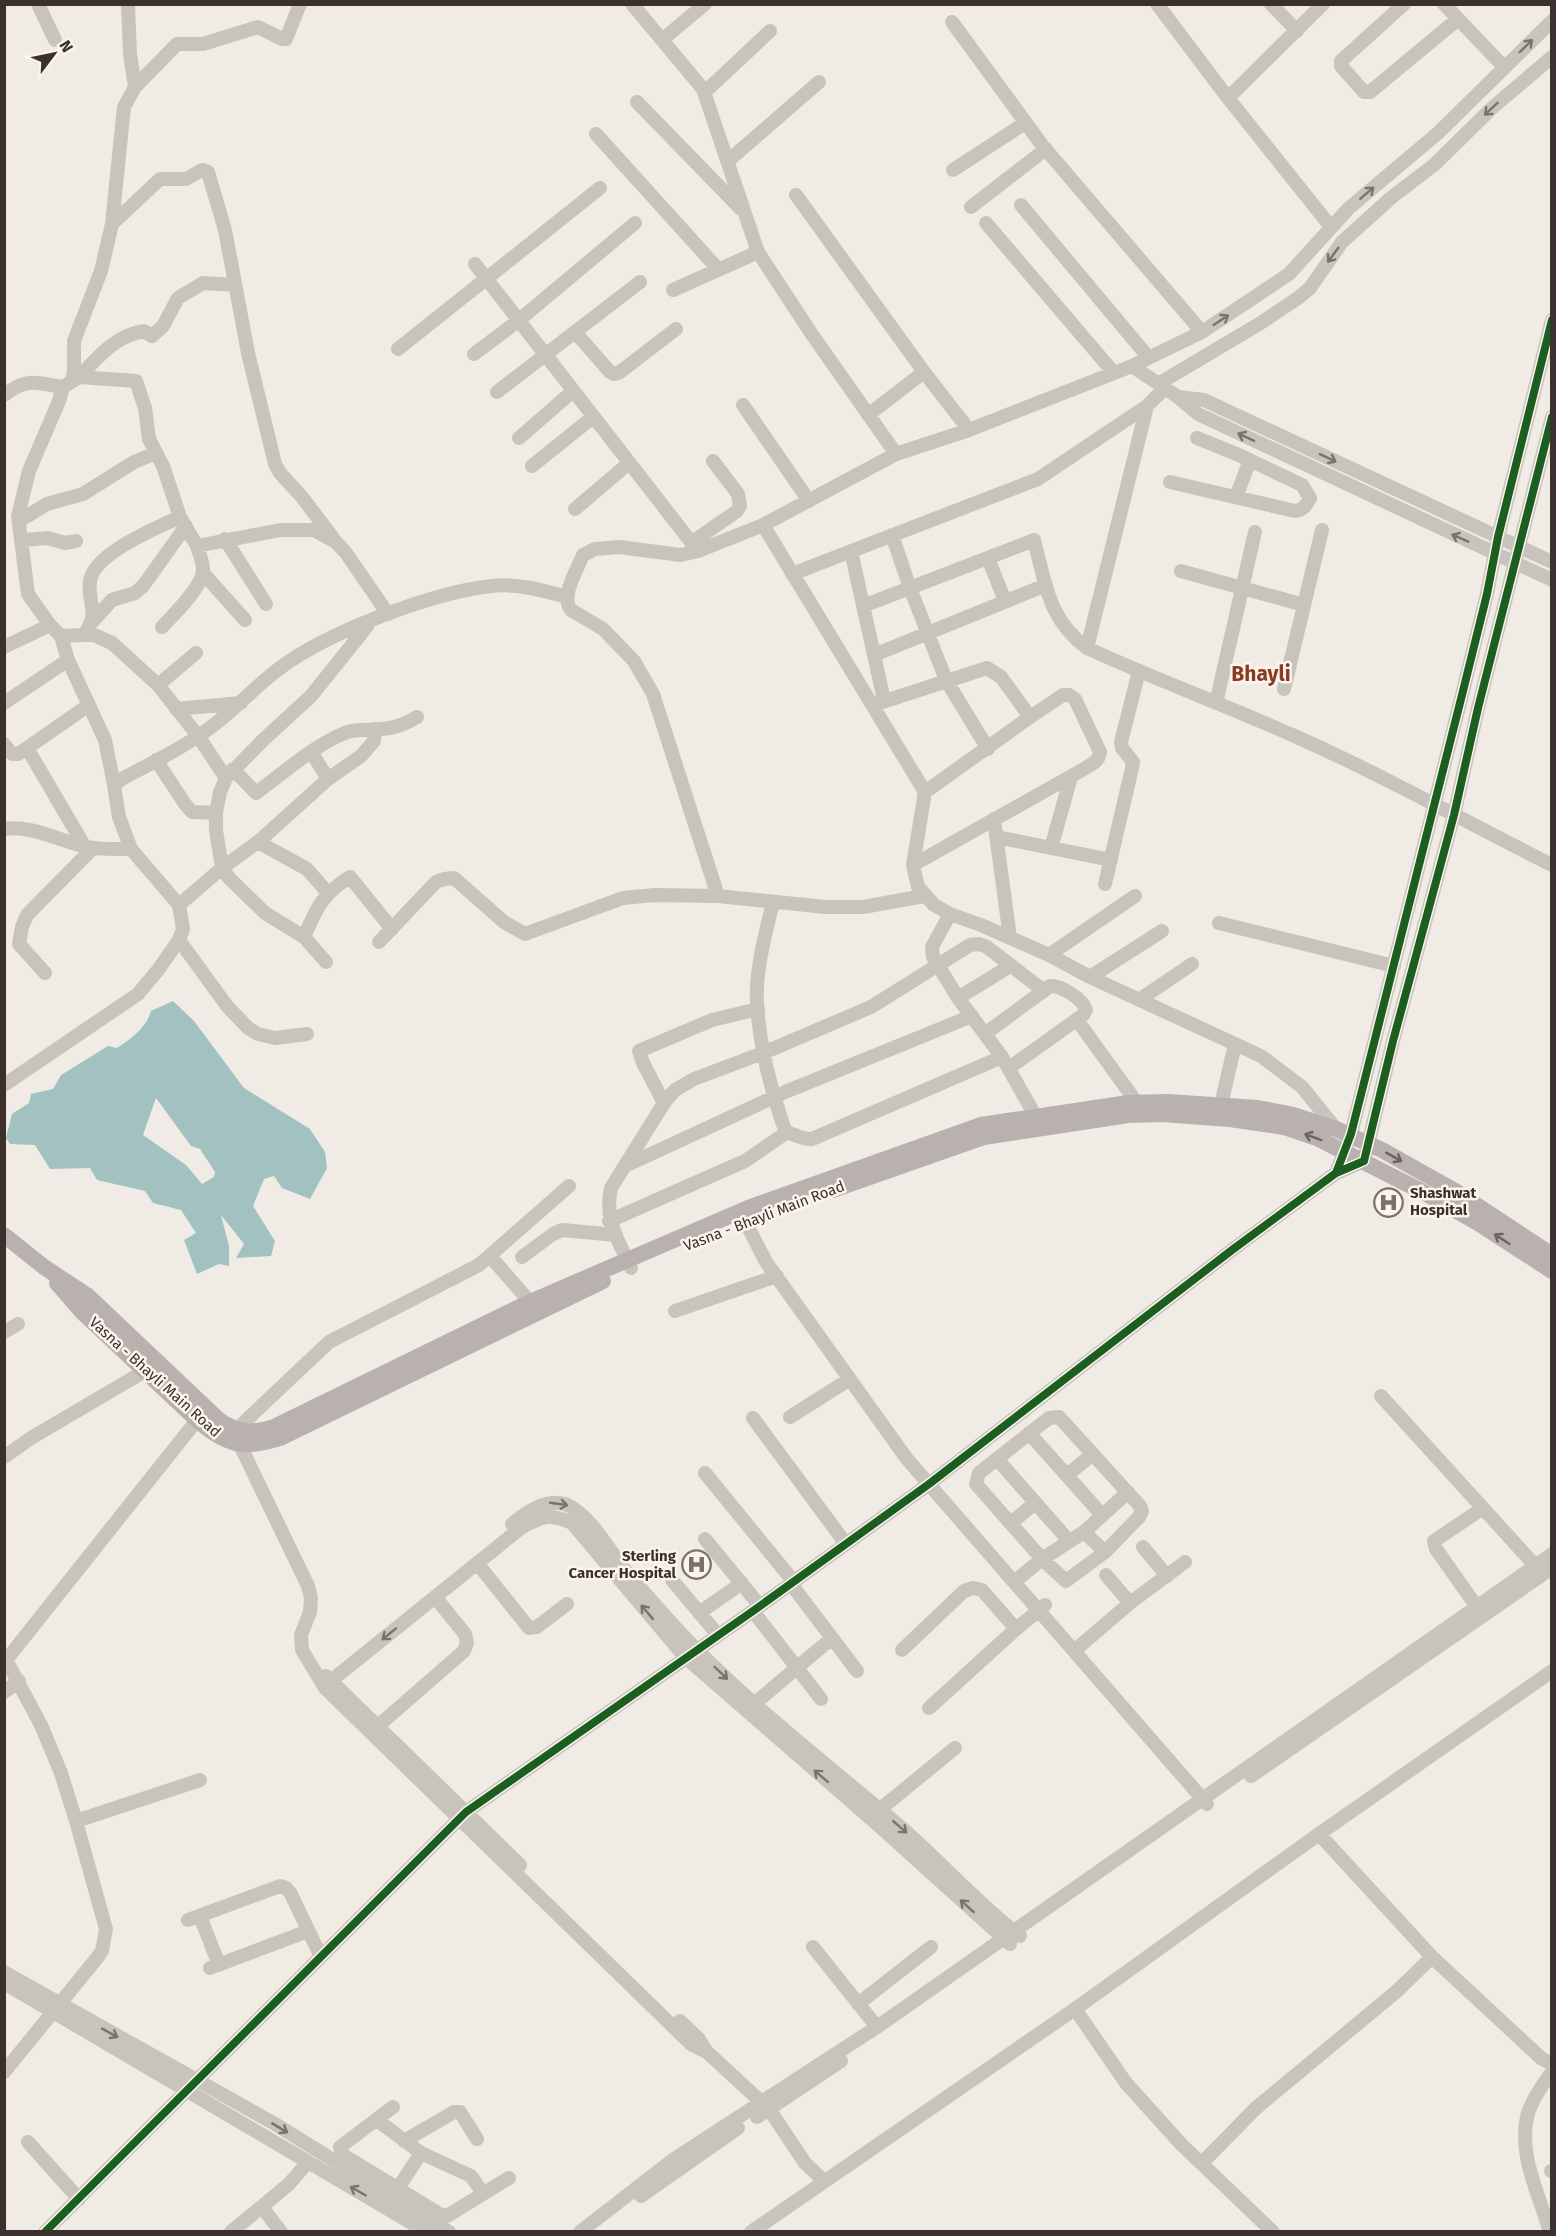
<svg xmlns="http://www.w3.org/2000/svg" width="1556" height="2236" font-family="'Fira Sans',sans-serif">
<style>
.water{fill:#a1c2c1;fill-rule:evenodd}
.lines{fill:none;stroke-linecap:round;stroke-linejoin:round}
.minor{stroke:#c9c3be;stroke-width:14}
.major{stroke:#b8b1ad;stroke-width:16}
.cycleway-casing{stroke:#fbf5ee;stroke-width:11}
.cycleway{stroke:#1b5e20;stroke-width:8}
.oneway{stroke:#7b726d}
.oneway2{stroke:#6d645f}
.labels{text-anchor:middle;stroke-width:5;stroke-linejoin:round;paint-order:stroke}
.poi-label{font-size:15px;font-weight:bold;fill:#3b302b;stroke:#fbf5ee;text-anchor:start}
.street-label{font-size:15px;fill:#3b302b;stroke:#fbf5ee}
.district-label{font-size:21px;font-weight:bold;fill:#8c3b22;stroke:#fbf5ee}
</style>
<rect width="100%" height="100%" fill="#f0ebe5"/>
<path class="water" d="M173,1001L194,1021L244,1088L310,1129L325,1152L327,1168L310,1199L282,1188L274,1176L264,1179L253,1206L275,1241L271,1256L236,1258L244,1244L221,1215L229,1246V1266L219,1264L197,1274L184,1240L196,1233L181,1210L153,1203L145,1191L97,1180L90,1168L50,1169L35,1145L10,1144L6,1138L12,1114L29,1103L31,1094L53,1089L61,1075L108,1046L117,1048C131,1039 147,1027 151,1011ZM156,1098L191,1146L200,1149L215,1172L214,1177L202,1184L186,1165L143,1135Z"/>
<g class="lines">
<path class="minor" d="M38,4L55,40
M632,4L703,89L758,252L811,333L896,454
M1157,4L1228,98L1331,227
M1271,4L1297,31
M1404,4L1341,61V66L1364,92H1370L1458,19
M1444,4L1504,67
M952,22L1042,145L1202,332
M662,40L705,4
M135,87L177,44H203L258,27L282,39H286L300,4
M705,92L770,31
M1228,98L1323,4
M637,102L741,209
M596,134L718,269
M728,161L819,82
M953,170L1025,123
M796,195L924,372L969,430
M1021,205L1149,358
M971,207L1046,149
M986,223L1114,373
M112,224L160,179H186L202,170L208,172L225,230L248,353L275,464L280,473L302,497L333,538
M475,264L698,551
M673,290L758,252
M1552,320L1498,537L1487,594L1462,695L1351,1134L1336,1173L1364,1161L1393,1041L1454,815L1478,708L1552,417
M575,332L610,372L614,374L620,372L676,329
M398,349L600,188
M474,354L518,321L635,223
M1132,366L1178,397L1198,414L1552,580
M79,377C98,357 116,335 144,331L152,336L163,326L178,298L203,283L235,285
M72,381L74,371V341L101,271L112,224L124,107L135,87L130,54L128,4
M1158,384L1259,324L1298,298L1310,288L1342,242L1392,197L1434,165L1492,108L1552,57
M497,392L640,282
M4,395C28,377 35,383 63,387
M1178,397L1204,400L1552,562
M743,405L809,501
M868,415L924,372
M519,438L573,391
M532,466L593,417
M1170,482L1295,511C1303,510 1306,506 1310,498L1302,485L1239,455L1197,438
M1236,497L1250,460
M575,509L629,463
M19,521L47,504L83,494L134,462L156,453
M763,525L925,792L913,865L918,887L934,905L950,914L981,925L1049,955L1090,977L1261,1056L1302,1087L1336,1129
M892,535L910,588L946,680L988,749
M225,539L266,604
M23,540L48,538L65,543L76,541
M691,543L737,511L740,506L738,494L713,461
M851,551L884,700
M988,558L1005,601
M1181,571L1304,605
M203,573L245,620
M792,574L1038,479L1147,406L1165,388
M863,606L1034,540C1046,585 1048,619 1087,648C1154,679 1223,704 1290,734C1379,773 1464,821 1552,865
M92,622L112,600L135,593L143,586L186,526
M50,625L28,594L18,516L29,471L59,401L63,387L79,377L136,381L145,408L149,439L163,466L180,517L197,546L280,530H314L336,542L346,553L388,614
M162,627C173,615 204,586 203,569C203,562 199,553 197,546
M84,635H94L112,643L158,685L198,736L226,778L220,792L216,813V830L222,868L229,878L265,913L304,937L326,962
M61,636L84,635C101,609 87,607 90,581C94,553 157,528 180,517
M4,647L50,625L61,636L68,660L105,740L114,785
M1087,648L1147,406
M874,655L1046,585
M158,685L196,653
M1284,689L1322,530
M4,703L68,660
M1216,703L1255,532
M873,705L987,668L1001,677L1030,717
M176,709L241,703
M4,744L12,754H18L27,748
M312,753L328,779
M156,760L185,804L192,812L216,813
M233,769L256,793C282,774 316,744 345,733C357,728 369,731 382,729C395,728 406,724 417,717
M229,775L262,741L311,696L368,625
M994,819L1010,938
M4,829C32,825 57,840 83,846C99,850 116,849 131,849
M997,837L1111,860
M258,842L307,869L328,893
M85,847L27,748L89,705
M1051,848L1071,777
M913,865L1084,769C1091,764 1099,762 1100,752L1075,699L1069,695H1063L1030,717L925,792
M1105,884L1132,768L1133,762L1122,748L1121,742L1139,671
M718,896L653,694L634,661L603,629L571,610C560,597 577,570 583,555L595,549L619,547L681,555L698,551L763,525L896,454L969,430L1132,366L1202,332L1289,274L1349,208L1438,133L1552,21
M773,902C766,932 755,971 757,1002C759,1047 771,1090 786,1133
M179,905L222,868L258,842L328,779L361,756L374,741L375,729
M950,914L932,947L933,957L958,998L1002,1057L1036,1117
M1219,923L1394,966
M304,937C316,909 323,893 350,877L392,929
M179,940L227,1006L248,1028L258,1034L275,1038L307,1034
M379,942L436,882L444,879L454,878L504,922L525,934L623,898L655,895L718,896L826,907H863L924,896
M1049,955L1135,896
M45,973L19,944L22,927L27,915L93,848
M1090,977L1162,931
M958,998L1010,966
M1139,1000L1192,964
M1077,1020L1137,1103
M986,1033L1050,986C1061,985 1083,999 1086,1010L1083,1015L1009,1068
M4,1085L138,994L158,970L179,940L183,929L179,905L131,849L119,817L114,785L120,780C149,764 180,750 207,730C233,712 254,687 280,668C328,632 431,593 491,586C516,583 542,590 567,597
M664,1103L643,1063L639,1051L712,1020L758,1009
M1221,1105L1235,1044
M625,1166L785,1092L972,1016
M569,1186L479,1265L329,1342L236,1430L240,1445L308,1586L311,1598L310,1612L301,1635L302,1650L325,1688L692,2045L707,2052
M740,1211L766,1262L907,1459L1207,1804
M609,1221L745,1161L786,1133C795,1133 802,1140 812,1139L1002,1057
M490,1256L530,1302
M522,1257L553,1234L562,1230L616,1235
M631,1268C618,1239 604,1221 611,1188L664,1103L675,1090L694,1079L763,1053L871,1007L970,945L979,944L987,947L1044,991
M675,1311L777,1276
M4,1332L18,1324
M1381,1396L1541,1572
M790,1417L850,1379
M1059,1417L1140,1506L1142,1511L1139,1517L1105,1552L1066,1581L1042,1559L976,1484L979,1473L1049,1418Z
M753,1418L846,1544
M1029,1433L1102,1515
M4,1457L31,1438L145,1371
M997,1459L1069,1541
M705,1473L794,1582
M1067,1475L1093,1454
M1011,1523L1035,1503
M512,1524C528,1511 552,1494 573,1508C595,1523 608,1549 625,1570C648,1597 672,1625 698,1651C762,1715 834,1770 903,1829C942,1863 978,1904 1020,1936
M1084,1532L1105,1552
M705,1539L760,1606
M1143,1547L1167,1576
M477,1563L529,1628L537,1627L567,1604
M1106,1575L1130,1603
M672,1580L718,1635
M1014,1582L1042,1559L1084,1532L1128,1492
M791,1584L857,1671
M1477,1607L1436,1549L1434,1541L1483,1508
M753,1611L821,1699
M699,1613L742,1583
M902,1650L964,1591L973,1588L982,1590L1016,1629
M1074,1651L1130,1603L1185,1562
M4,1656L41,1725L61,1773L76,1821L106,1929L102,1951L97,1958L4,2072
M7,1659L197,1420
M326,1676L520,1865
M332,1680L522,1527C543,1516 550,1513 572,1523L685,1657L877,1824L1010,1944
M4,1692L19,1681
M754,1704L832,1638
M929,1708L1016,1629L1045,1605
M378,1726L464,1651L467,1643L465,1634L435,1597
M1251,1776L1552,1568
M873,1815L955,1748
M76,1821L200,1780
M1319,1834L1432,1957L1541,2058L1552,2064
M200,1916L219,1965
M188,1920L280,1886L286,1888L291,1894L321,1957
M813,1947L877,2027
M210,1968L308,1931
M4,1972L275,2124L449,2232
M4,1983L427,2232
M858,2004L931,1947
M1075,2009L1126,2083L1181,2144L1273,2232
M680,2021L698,2038L707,2052L769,2109L805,2163L824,2181
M393,2107L340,2147L343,2155L441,2215L447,2216L509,2178
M757,2117L841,2061
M377,2120L421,2153L471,2176L483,2193
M404,2141L454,2112H460L477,2139
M28,2142L79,2199
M1202,2163L1256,2108L1397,1991L1432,1957
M1551,2171H1552
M393,2196L421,2153
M641,2196L738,2128
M262,2207L281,2232
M45,2232L466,1812L753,1611L929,1484L1232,1250L1336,1173
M231,2232L289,2184L308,2162
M580,2232L674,2159L877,2027L1552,1554
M751,2232L1075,2009L1319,1834L1552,1671
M1550,2232C1539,2194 1517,2153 1528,2113C1533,2098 1543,2084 1552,2072"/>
<path class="major" d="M833,1190L984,1137L1128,1115L1162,1114L1230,1119L1284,1127L1319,1139L1423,1192L1478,1223L1552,1271
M4,1235L44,1267L88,1296L219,1420C237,1433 253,1434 274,1427L530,1302L748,1208L981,1125L1128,1103L1168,1102L1258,1108L1294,1115L1336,1129L1382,1150L1455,1191L1552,1255
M57,1283L82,1312L197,1420C226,1445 243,1450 280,1438L603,1281"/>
<defs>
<path id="cycleway" d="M1552,320L1498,537L1487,594L1462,695L1351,1134L1336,1173L1364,1161L1393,1041L1454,815L1478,708L1552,417
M45,2232L466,1812L753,1611L929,1484L1232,1250L1336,1173"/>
</defs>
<use href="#cycleway" class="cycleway-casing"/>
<use href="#cycleway" class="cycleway"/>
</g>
<defs><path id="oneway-shaft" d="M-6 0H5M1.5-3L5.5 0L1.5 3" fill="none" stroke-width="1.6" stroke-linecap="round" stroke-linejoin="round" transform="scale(1.5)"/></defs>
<g class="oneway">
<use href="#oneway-shaft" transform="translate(1526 46) rotate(-44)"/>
<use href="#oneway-shaft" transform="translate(1491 109) rotate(137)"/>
<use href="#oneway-shaft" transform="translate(1367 193) rotate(-41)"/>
<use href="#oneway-shaft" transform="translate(1333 255) rotate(126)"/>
<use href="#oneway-shaft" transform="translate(1221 320) rotate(-33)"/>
<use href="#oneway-shaft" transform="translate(1246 437) rotate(-155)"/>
<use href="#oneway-shaft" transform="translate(1328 458) rotate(25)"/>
<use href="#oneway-shaft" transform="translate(1460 538) rotate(-156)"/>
<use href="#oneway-shaft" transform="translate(559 1504) rotate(8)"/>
<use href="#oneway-shaft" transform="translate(647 1612) rotate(-130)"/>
<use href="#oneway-shaft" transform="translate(389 1634) rotate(141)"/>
<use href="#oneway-shaft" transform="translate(721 1673) rotate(44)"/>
<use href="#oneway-shaft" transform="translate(821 1776) rotate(-139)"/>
<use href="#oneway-shaft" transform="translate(900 1827) rotate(41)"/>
<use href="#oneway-shaft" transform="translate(967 1906) rotate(-138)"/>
<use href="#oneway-shaft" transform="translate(110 2033) rotate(29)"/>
<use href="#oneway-shaft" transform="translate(280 2128) rotate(31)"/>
<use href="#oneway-shaft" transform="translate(358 2191) rotate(-150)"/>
</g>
<g class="oneway2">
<use href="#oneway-shaft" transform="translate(1313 1137) rotate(-160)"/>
<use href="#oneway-shaft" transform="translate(1394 1157) rotate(29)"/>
<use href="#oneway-shaft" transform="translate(1502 1239) rotate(-147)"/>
</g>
<defs>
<symbol id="hospital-ring" viewBox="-11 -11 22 22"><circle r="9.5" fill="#fbf5ee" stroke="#7a716c" stroke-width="1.5"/><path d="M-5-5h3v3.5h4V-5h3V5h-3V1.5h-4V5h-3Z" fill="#7a716c"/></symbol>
</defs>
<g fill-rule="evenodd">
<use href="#hospital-ring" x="1372" y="1186" width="33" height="33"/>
<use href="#hospital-ring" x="680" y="1548" width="33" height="33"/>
</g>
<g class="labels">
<g class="poi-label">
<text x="1410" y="1198">Shashwat<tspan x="1410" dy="17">Hospital</tspan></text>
<text x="676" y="1561" text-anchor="end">Sterling<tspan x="676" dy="17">Cancer Hospital</tspan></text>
</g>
<g class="street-label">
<text transform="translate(764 1216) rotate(-21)" y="5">Vasna - Bhayli Main Road</text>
<text transform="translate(155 1377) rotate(42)" y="5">Vasna - Bhayli Main Road</text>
</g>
<g class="district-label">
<text x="1261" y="681">Bhayli</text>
</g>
</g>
<rect width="1556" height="2236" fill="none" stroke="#3b302b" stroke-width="12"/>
<g transform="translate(54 54) rotate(58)" stroke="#fbf5ee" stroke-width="4.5" paint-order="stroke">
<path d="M0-4.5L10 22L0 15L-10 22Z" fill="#3b302b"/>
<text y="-9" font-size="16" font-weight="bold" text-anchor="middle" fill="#3b302b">N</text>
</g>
</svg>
